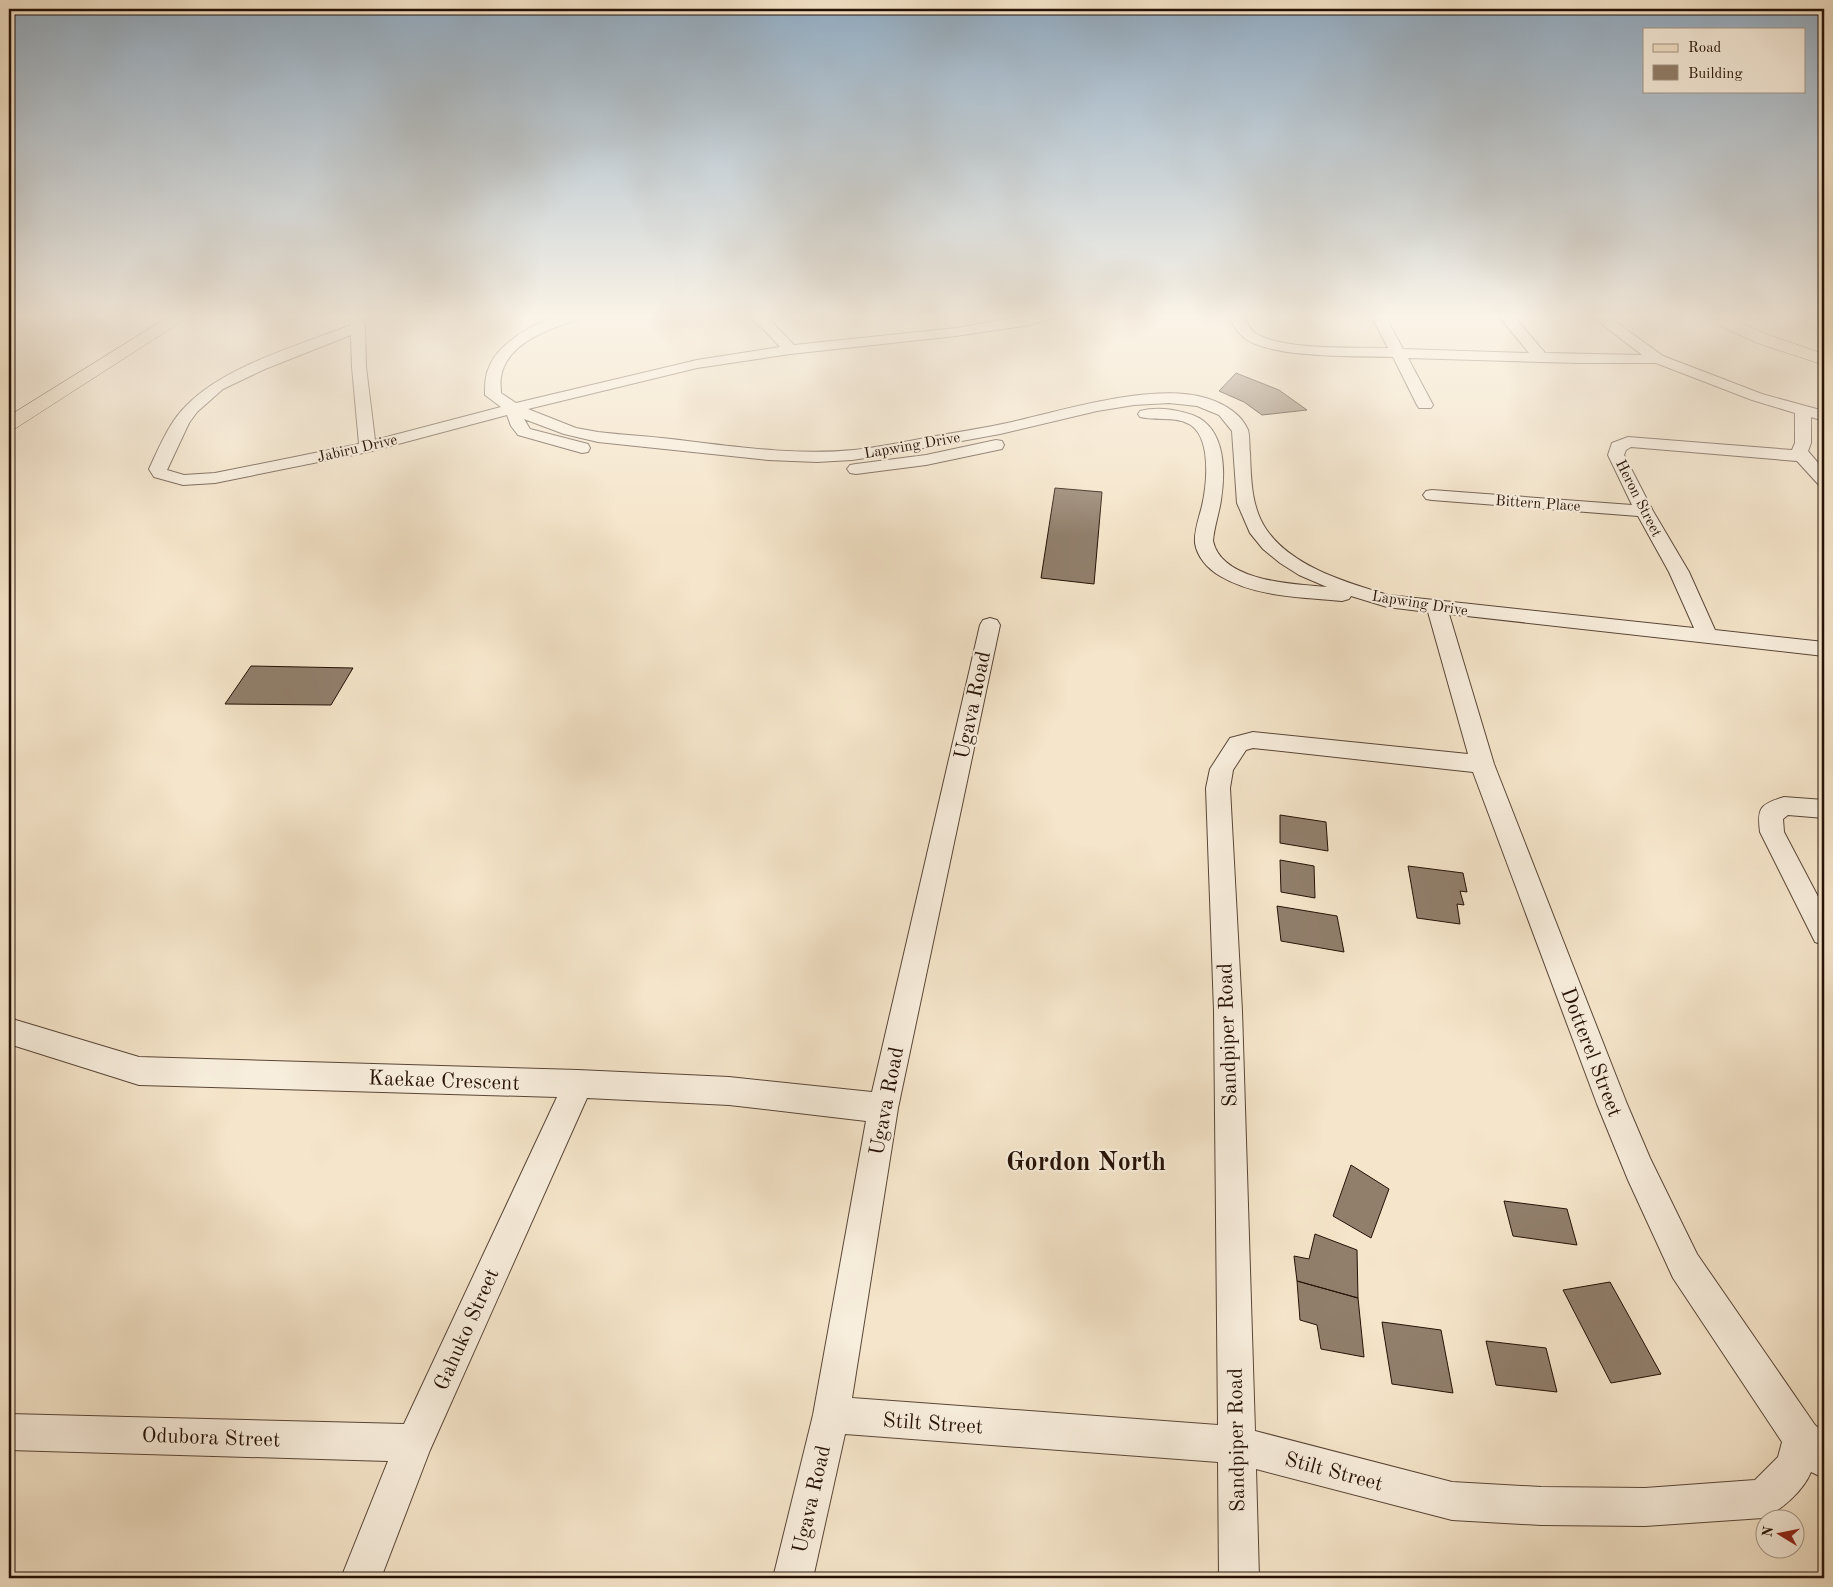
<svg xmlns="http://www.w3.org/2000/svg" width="1833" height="1587" font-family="'Old Standard TT',serif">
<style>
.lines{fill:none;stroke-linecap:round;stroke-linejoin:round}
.stream{stroke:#776553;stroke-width:4.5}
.building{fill:#917f6c;stroke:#251106}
.minor-casing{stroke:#594637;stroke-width:2}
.major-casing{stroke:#251106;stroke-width:1}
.highway-casing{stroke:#251106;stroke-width:1}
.minor{fill:#f8eedd;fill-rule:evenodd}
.major{fill:#f5e5ca;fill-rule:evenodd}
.highway{fill:#f5e5ca;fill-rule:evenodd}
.labels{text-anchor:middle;stroke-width:4.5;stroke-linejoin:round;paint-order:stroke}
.far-street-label{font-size:15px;fill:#251106;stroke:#f8eedd}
.near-street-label{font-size:21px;fill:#251106;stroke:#f8eedd}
.near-district-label{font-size:26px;font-weight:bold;fill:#251106;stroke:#f8eedd}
</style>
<rect width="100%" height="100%" fill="#f5e5ca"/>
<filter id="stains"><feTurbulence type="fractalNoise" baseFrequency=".004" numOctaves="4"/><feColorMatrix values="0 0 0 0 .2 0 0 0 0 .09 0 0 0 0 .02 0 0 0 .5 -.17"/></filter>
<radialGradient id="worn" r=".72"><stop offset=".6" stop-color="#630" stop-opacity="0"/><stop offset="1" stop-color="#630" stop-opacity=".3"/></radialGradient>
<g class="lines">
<path class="stream" d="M1812,314L1824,322"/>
</g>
<path class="building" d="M1236,373L1279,390L1307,410L1262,415L1244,402L1219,391Z
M1055,488L1102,492L1094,584L1041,578Z
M251,666L353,668L331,705L225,704Z
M1280,815L1326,822L1328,851L1280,843Z
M1280,860L1314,866L1315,898L1281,892Z
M1408,866L1463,873L1467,892L1460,891L1464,905L1457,904L1460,924L1417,918Z
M1277,906L1337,916L1344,952L1281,941Z
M1351,1165L1389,1189L1371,1238L1333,1216Z
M1504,1201L1567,1209L1577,1245L1513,1236Z
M1315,1234L1357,1250L1358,1298L1297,1281L1294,1256L1309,1259Z
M1297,1281L1358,1298L1364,1357L1321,1349L1317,1325L1300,1320Z
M1610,1282L1661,1374L1611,1383L1563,1290Z
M1382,1322L1441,1330L1453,1393L1392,1384Z
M1486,1341L1546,1348L1557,1392L1496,1385Z"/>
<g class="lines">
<defs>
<path id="minor" d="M348,314H362L365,327L366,367L375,440L501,407L485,395C485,384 485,375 490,365C501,340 541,319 566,314C574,313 582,314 590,314L588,317C557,326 507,340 501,377C500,382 501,388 501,393L516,403L697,360L780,347L764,330L745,314H761L774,324L794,345L956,328L1036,314H1057L1055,317L1029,325L956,336L790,354L697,368L528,409L576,428L598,432C622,435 647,436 671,439C731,446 793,456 854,450C880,447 905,442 930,437C957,432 985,428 1012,422C1063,410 1155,382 1206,398C1222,403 1241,413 1248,430C1250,437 1249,446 1250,453C1251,478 1251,507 1266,529C1292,567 1346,582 1388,595L1694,628L1669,572L1638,516L1432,500L1426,499L1423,495L1426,491L1432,490L1632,505L1608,455L1612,443L1628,437L1792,450L1795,443V413L1752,400L1656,363H1579L1408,358L1433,405L1431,408H1419L1417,405L1393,357C1357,356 1270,359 1243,337C1236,331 1232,322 1228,314H1242C1246,321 1249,328 1255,333C1284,351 1353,347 1388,348L1371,315L1384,314L1403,349L1529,353L1497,314H1512L1545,353L1642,355L1589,314H1605L1663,356L1762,394L1824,411V421L1811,417V443L1808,451L1824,470V485L1818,484L1797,461L1631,447L1626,450L1624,455L1653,511L1689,572L1715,630L1824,642V656L1449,614L1494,764L1627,1104L1650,1158L1697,1254L1815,1425L1824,1433V1478L1811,1472C1803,1491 1782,1510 1763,1518L1645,1526L1541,1525L1452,1520L1256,1469L1259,1578H1219L1218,1462L845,1434L813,1578H773L813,1415L866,1121L729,1105L587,1098L430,1450L381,1578H341L388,1461L9,1450V1414L404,1424L557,1097L139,1085L9,1044V1018L139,1057L578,1070L729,1077L872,1092L980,625L983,620L990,618L997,620L1000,625L898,1108L852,1398L1218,1425L1214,1011L1206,788L1210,769L1230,738L1253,732L1468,754L1428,612L1387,607L1351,596L1349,599L1342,601C1302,597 1255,597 1220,576C1208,569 1197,557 1195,543C1194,531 1199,518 1202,506C1207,484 1212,437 1189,424C1174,416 1156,421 1140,417L1138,414L1140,411C1155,407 1172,409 1186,413C1225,422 1226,467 1221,500C1219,514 1214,527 1213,541C1222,582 1294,584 1327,587L1299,575L1280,563L1263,549L1250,533L1237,503L1232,431L1219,415L1197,406L1169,403L1134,405L1097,411L1000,434L885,455L852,460L817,462L768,460L598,442L564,434L524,419L530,429L588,444L590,448L588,452L582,453L518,435L511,426L507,415L368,452L215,483L183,485L154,477L149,469C159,448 169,422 186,406C224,366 300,345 351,325ZM351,335L352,367L359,444L215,473L184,475L167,470L189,423L197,412L223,389L265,369ZM1253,748L1473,772L1597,1104L1628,1180L1673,1278L1782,1442L1778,1457L1755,1480L1645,1488L1541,1487L1452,1482L1255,1431L1242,1011L1230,788L1233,770L1246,750Z
M996,440L1002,441L1004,445L1002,449L926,465L856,474L850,473L847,469L850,465L856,464L926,455Z
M1784,797L1824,800V818L1788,815L1783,819L1784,832L1824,908V945L1815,942L1760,832C1757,808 1760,804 1784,797Z"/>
<path id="major" d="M1698,314H1720L1769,335L1824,354V365L1757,343L1700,317Z"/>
<path id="highway" d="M173,314H193L16,428L9,430V416Z"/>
</defs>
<use href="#minor" class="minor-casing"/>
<use href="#major" class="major-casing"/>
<use href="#highway" class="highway-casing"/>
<use href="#minor" class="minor"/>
<use href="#major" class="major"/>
<use href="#highway" class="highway"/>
</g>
<linearGradient id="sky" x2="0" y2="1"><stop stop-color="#91abc1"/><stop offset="0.59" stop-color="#faf3e7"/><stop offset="1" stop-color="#faf3e7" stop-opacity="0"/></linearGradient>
<rect width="1833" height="536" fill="url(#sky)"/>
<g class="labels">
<g class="far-street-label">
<text transform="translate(912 445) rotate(-10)" y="5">Lapwing Drive</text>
<text transform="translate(357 448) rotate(-13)" y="5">Jabiru Drive</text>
<text transform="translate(1639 498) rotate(63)" y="5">Heron Street</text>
<text transform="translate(1538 503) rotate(4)" y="5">Bittern Place</text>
<text transform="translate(1420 603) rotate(9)" y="5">Lapwing Drive</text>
</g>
<g class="near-street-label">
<text transform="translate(972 705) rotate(-78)" y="7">Ugava Road</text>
<text transform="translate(1227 1035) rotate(-92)" y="7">Sandpiper Road</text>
<text transform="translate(1592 1052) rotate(69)" y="7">Dotterel Street</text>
<text transform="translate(444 1080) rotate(2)" y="7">Kaekae Crescent</text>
<text transform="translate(886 1101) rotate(-79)" y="7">Ugava Road</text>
<text transform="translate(466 1329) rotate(-66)" y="7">Gahuko Street</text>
<text transform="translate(933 1423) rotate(4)" y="7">Stilt Street</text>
<text transform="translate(211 1437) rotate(2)" y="7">Odubora Street</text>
<text transform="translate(1236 1440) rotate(-91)" y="7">Sandpiper Road</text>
<text transform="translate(1334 1471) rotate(15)" y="7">Stilt Street</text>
<text transform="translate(811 1499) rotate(-77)" y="7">Ugava Road</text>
</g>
<g class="near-district-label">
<text x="1086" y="1170">Gordon North</text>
</g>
</g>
<rect width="1833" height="1587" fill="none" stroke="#f5e5ca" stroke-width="30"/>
<rect x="10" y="10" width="1813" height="1567" fill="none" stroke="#251106" stroke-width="2.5"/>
<rect x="15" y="15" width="1803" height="1557" fill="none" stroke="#251106"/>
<rect x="1643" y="28" width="162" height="65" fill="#f8eedd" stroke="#a49687"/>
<rect x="1653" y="44" width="25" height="8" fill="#f5e5ca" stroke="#a49687"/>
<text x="1688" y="52" font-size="15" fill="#251106">Road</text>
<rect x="1653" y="65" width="25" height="15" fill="#917f6c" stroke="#a49687"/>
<text x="1688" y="78" font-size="15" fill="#251106">Building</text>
<g transform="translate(1780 1534) rotate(280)"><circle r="24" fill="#f8eedd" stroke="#a49687"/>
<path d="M0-4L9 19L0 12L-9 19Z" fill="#8f2418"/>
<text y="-8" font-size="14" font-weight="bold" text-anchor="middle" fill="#251106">N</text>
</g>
<rect width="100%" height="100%" filter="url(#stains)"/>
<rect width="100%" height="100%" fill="url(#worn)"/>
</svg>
